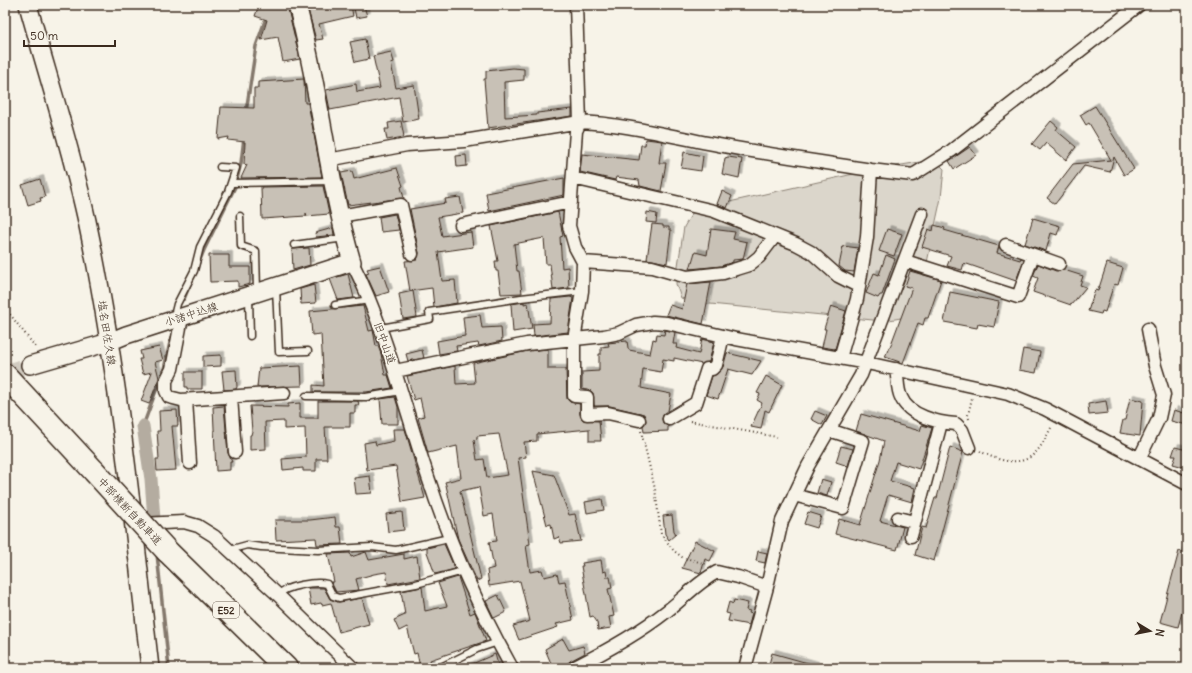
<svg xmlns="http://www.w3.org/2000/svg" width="1192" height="673" font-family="Delius,'Klee One',sans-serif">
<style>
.green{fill:#dbd6cb;stroke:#8b8074}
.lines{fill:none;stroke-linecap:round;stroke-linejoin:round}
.stream{stroke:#84786c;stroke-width:3.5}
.canal{stroke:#b4aca0;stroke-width:13}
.building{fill:#c8c1b6;stroke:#3b2a1e;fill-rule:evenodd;filter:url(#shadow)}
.secondary-tunnel{stroke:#d1cbc0;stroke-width:17;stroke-dasharray:17 8;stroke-linecap:butt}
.service-casing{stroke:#3b2a1e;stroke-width:9}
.minor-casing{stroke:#3b2a1e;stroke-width:15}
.secondary-casing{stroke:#3b2a1e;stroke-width:20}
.motorway-casing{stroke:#3b2a1e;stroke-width:25}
.path{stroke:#3b2a1e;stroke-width:2;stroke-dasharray:1 3;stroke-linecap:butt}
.service{stroke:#f7f3e8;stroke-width:6}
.minor{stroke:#f7f3e8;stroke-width:12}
.secondary{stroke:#f7f3e8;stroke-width:17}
.motorway{stroke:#f7f3e8;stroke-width:22}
.motorway-bridge-casing{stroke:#3b2a1e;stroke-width:25;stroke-linecap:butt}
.motorway-bridge{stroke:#f7f3e8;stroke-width:22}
.labels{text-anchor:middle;stroke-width:3.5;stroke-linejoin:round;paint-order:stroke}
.shield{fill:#f7f3e8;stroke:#73665b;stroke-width:1}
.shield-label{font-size:10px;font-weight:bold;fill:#3b2a1e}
.street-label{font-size:11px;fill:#3b2a1e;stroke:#f7f3e8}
</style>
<defs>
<filter id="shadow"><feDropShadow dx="3.5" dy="-3.5" stdDeviation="0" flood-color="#0004"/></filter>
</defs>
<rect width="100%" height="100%" fill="#f7f3e8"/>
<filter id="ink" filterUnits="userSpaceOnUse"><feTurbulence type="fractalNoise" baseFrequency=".025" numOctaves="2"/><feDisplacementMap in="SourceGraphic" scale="8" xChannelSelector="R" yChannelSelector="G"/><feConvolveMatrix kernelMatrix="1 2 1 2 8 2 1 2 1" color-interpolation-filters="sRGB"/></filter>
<g filter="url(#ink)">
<path class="green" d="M926,161L937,162L944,169L941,198L921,290L913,306L901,318L883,321L700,303L681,298L676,284L677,272L684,227L694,210L871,170Z"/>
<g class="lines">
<path class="stream" d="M246,112L256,46L267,15
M184,299L204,250L235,187L241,163L244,138
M143,426L164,369L171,338
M157,554L169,668"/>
<path class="canal" d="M143,426L151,479L154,519"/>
</g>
<path class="building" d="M259,5H287L300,59L283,62L278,37L261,40L267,20L255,16Z
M310,5H351L353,16L319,24L323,39L316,40L307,6Z
M364,6L367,16L356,18L354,8Z
M365,39L369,59L355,62L350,42Z
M391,52L394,62L391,63L396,88L414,85L419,119L403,122L399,97L330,110L326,90L356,84L357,92L380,88L373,56Z
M513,68L524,69V80L504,82L505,117L537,115V113L572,109V116L488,128L484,79H486V71Z
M304,79L305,103H308L322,177L241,178L247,165L244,164L245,142L228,140L229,137L218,139L221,107L254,108V88H258V82Z
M1095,106L1134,169L1124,175L1114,157L1110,172L1084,166L1055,204L1047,198L1073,164L1111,160L1089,123L1086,125L1080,115Z
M401,121L404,137L387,140L385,129H389L388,123Z
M1051,121L1058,127L1056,130L1076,147L1066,160L1046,143L1040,150L1032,144Z
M646,139L662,141L659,163H666L661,191L640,186L639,180L616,177L615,180L580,172L582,154L639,160L641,145H645Z
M970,147L976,155L954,169L949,161Z
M684,152L703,156L701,171L681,168Z
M466,155L467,166L457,167L456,156Z
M728,157L742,159L739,178L722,174L725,158Z
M397,168L403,186L401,187L404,198L348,205L341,173L352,171L354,179Z
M564,178V195L489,211L486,193Z
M40,179L45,197L40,198L41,201L28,205L22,185Z
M323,186L329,214L307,216L306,213V216L262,219L261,187Z
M722,191L732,196L727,208L717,204Z
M460,197L463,213L438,217L442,236L471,232L473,247L438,252L442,281L455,280L457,303L434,307L432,288L410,291L405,261L417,260L419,253L410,209L446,203L445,199Z
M558,212L563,236L560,237L562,268L568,267L569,288L553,290L550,264H546L544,238L514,244L517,271H519L522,293L501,294L498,271H496L495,261H498L491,226Z
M647,212L657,214L656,223L646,222Z
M395,214L399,230L381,232L379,217Z
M1033,218L1060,226L1057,235L1051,233L1046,251L1025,244Z
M652,224L663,225V227H669V230H671L667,263L647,259Z
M934,225L945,228L944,230L999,246L997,253L1020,260L1021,258L1024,259L1016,281L964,263L962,270L947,266L951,256L922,247L928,229L933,231Z
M333,228L334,235L316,237L315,233Z
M711,229L735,232L733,239L747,242L743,259L733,260V262L721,266L690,269L695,252L707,255Z
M887,229L902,234L894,256L879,251Z
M843,246L858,248L854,272L845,271L839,266Z
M309,248L310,265L293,270L292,249Z
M209,255H229V267H250V284L238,287V281L210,282Z
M886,255L895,259L882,295H880L878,298L866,293L874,273L879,275Z
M1107,263L1123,268L1118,285L1114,284L1105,312L1102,311L1101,314L1088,311L1095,290L1098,291Z
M1038,264L1056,271L1064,270L1083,276L1080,285L1086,287L1071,305L1033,292L1038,278L1033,276Z
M380,266L389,292L376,296L366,274L369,273L367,269Z
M910,271L941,280L928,318H925L923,325L918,323L903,363L885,357L889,347H890L912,288L905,286Z
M348,274L354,298L338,300L330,279Z
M711,282L703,324L666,315L670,305L682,309L687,284Z
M314,285L316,303L301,304L300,289Z
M413,291L417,317L403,319L399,294Z
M950,292L999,302L994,327L978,324L977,328L944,322Z
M570,297L573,298L568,332L534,336L533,324L550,323L551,299Z
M524,302V304L528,303L532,329L513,332L511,304Z
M363,306L369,331L373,330L376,346H378L381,354L385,375H388L392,388L366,392H313V385L324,386L321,334L312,335L310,311Z
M831,306L846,311L835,349L822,347L826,329H824Z
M480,315L482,328L501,327L502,341L479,346L478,343L456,346L457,351L439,354L437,341L465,336L463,317Z
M665,330L675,332L673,344H677L676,348L699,354L702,339L714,342L709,362L702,364L674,358V361L663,359L661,372L643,369L641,388L671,394L668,411L663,415L662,419L663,423L668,426V431L644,432L643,426L646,421L644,414L610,406H594L593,393L591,391L582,389V372L599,371V354H601V347L609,346L608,343L627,341L628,348L629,350L650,354L653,339L656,340L657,334L664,335Z
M159,347L163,360L155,362L159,378L149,404L141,401L152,372L143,374L139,359H142L140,351Z
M548,349V369H566L567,399L570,402L580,404V414L583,420L599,421L601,441H589V429L537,434V441L524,442L526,457L518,458L530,544L526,545L530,572L542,570L544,577L557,574L559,582L565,581L573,620L556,624L558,627L519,640L513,626L530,621L520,581L489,586L487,570L494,568L489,542L497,541L493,514L484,516L479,487L460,491L481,579L477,581L458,539L446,485L445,482L461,478L457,446L428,453L418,418L424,416L420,398L414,400L407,376L455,366L456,384L475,383L473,363L528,351ZM499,434L508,475L487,478L484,459L477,460L474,440L477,439V436Z
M1023,349L1040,352L1036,373L1019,370Z
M422,350L424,358L408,361L406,354Z
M727,353L761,361L752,375L728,369L718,399L706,395L712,376L717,374L723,367Z
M221,355V366L203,367V356Z
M301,366L302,386L257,387L259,368Z
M236,370L237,387L236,389L224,390L222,371Z
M185,372H202V389H187V387H185Z
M766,376L782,385L769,412L765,410L761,429L751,427L762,403L757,400L760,394L757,393Z
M395,397L398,407V424H382L380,399Z
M1130,398L1143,401L1140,436L1120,433L1123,420H1125Z
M318,401H358L359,405H355V413H350V427H325L327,459H316V471H303V468L283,470L282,459L306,457L305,428L284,429V421L265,422L266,449L250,450V435H251L252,431L250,406L288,407V404L300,403V418H318Z
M1106,401L1108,413L1089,415L1088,404Z
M224,406L228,453L232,462H230V470L216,471L213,407Z
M177,410L178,426H172L176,470L157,471L156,459H159L157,431H160L159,411Z
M1174,410L1187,414V425L1171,421Z
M815,411L827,416L822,425L811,419Z
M861,414L920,431L922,425L932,428L919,469L896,462L890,481L915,488L912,502L888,495L880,521L903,527L897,550L835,534L839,519L860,525L880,460L884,441L856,431Z
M393,429H405L425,498L402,502L396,466L367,470L364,443L375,441L376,445L394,441Z
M841,446L853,449L848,466L836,462Z
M950,447L963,452L934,561L915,555L922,527L926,528L935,498H937Z
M1175,447L1187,450V468L1173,464L1176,456H1172Z
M533,471L554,475L569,515L575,514L581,541L561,543L559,537L554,539L551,524L547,525Z
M370,476L372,493L356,494L354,478Z
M821,479L831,482L827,496L817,493Z
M602,499L604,510L587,513L585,502Z
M402,512L404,530L388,532L386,514Z
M808,512L821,516L817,528L804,524Z
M672,515L674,531L676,534L669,540L665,534L663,516Z
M335,517L336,527H340L342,544L317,545L316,538L276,540L275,520H310Z
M695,541L715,551L710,561L705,559L701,573L682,568Z
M444,544L455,569L435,574L427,552V548Z
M758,551L767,553L765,563L756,561Z
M1179,551L1187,553V593L1178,627L1160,622Z
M366,552L369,560L404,554V559L417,556L420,578L388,584L386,572L374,574L356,579L359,590L336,592L331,582H334L328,554L350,553L351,557Z
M601,560L603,572L606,571L607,577H610L612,588L608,589L614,616L609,617L611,628L598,630L597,622L593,616L590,617L581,566H583L582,563Z
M458,577L470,614L475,612L486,641L430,660L431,664L420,667L417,653L414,654L407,627L399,631L394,620L405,615L401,591L422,587L425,611L447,606L438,583Z
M308,588H324L330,599L338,602L362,598L369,624L339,632L331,603L322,605L321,603L311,605Z
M498,595L506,612L494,618L486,601Z
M734,600L748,603L746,610L750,611L749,613L752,614L749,625L728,621L730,614L726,613L729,602L733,604Z
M563,639L569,650L583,646L585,653L570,661L563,668H553L545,649Z
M772,653L815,665V668H768Z
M495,654L499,668H463Z"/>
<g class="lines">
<path class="secondary-tunnel" d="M5,373L30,365"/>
<defs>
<path id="service" d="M232,183L331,181
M240,216L241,246L256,251L257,291
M294,245L345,238
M276,288L279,352L308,351
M249,297L250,336
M335,305L370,300
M174,316L177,304L194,271L200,247L228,192L236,168L220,167
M381,328L430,319L429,312L521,298L582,291
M306,396L366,397L401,391
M233,553L236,548L247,545L261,547L318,550L372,547L396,550L449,538
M278,595C285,586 316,581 327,584L333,596L339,598L416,584L463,571
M439,668L477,649L498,642"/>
<path id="minor" d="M576,5L580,122L576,131L569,226L575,247L583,262L582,291L574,340V396L587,397V414L608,413L639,420
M328,160L407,145L464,141L580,122C629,124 676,138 724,146C773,155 822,162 871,170
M573,178L714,211L796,244L811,252L838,276L858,286
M340,216L401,205L412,254
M461,225L571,202
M1006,245L1059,264
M905,261L1018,297L1033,255
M352,262C388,333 405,411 431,486C452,550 480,610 512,668
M583,262L652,267L687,277L723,273L749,265L759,257L775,236
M182,317L172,369L166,381V391L169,397L181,400L284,393
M840,358L857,299L867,237L871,170L913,175L951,151L1139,5
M896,369C898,378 897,390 901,397C908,416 939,423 956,424L962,430L969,448
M395,371L527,344L604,336L619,333L636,325L653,322L667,323L736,339L867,363L1008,394L1045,409L1187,484
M231,397L235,452
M186,400L190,463
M669,419L696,403L707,369H712L716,365L723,336
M1139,459L1159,418L1164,395L1155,366L1148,329
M794,495L843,508L863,441L829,430
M898,518L914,522
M141,524L184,522L198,526L214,536L278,595L353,668
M911,536L941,423
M573,668C605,652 638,634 667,611C684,598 698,582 717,572L738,577L767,587
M745,668L767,587L782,521L808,466L861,375L922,214"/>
<path id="secondary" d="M28,5C48,77 71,148 87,221C118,368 133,519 150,668
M30,365L109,342L126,335L352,262C327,178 320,89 297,5"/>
<path id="motorway" d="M5,375L94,471
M167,551L286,668"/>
</defs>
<use href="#service" class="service-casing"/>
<use href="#minor" class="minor-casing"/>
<use href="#secondary" class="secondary-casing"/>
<use href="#motorway" class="motorway-casing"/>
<path class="path" d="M5,308L37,349
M969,419L968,415L972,398
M690,421L777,437
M641,431L655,489L661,534L674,551L682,557L706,564
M980,451C995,460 1021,468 1035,453C1043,445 1047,435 1052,426"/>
<use href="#service" class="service"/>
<use href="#minor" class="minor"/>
<use href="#secondary" class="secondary"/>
<use href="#motorway" class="motorway"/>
<defs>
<path id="motorway-bridge" d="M94,471L167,551"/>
</defs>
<use href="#motorway-bridge" class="motorway-bridge-casing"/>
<use href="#motorway-bridge" class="motorway-bridge"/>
</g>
</g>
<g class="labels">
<rect class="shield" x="213" y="602" width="26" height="16" rx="3"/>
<g class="shield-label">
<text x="226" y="614">E52</text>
</g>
<g class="street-label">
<text transform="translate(191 314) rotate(-18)" y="4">小諸中込線</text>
<text transform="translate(107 333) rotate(81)" y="4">塩名田佐久線</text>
<text transform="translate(385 343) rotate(70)" y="4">旧中山道</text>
<text transform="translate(130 511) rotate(47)" y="4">中部横断自動車道</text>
</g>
</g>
<rect width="1192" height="673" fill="none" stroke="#f7f3e8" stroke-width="20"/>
<rect x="10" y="10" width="1172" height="653" fill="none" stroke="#3b2a1e" stroke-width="1.5" filter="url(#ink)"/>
<g transform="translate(1150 631) rotate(100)" stroke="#f7f3e8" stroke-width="3" paint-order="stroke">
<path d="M0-3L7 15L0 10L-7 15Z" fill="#3b2a1e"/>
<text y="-6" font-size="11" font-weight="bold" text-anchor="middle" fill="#3b2a1e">N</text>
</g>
<path d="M24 40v6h91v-6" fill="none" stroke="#3b2a1e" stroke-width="2"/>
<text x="30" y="40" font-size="12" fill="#3b2a1e" stroke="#f7f3e8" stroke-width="3" paint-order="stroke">50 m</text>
</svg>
